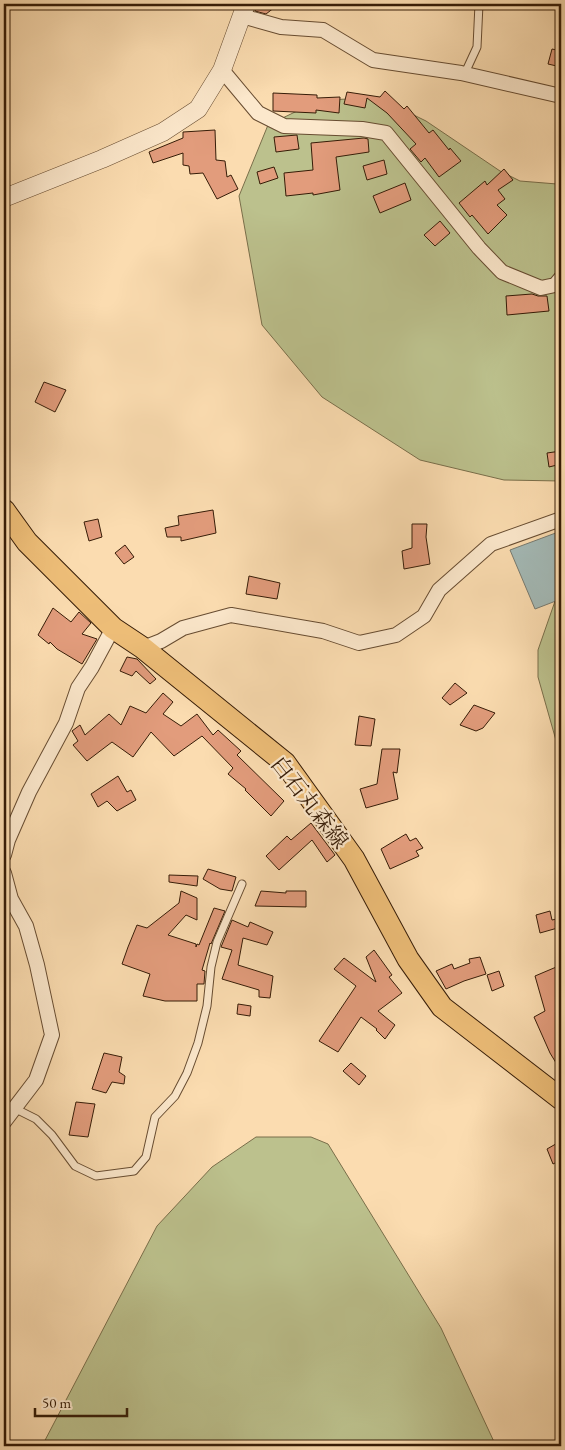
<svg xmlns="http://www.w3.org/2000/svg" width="565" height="1450" font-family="'EB Garamond','Noto Serif JP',serif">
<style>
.green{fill:#bcc18d;stroke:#796e4a}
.water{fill:#a3b9b6;stroke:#777a70}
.building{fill:#e29c7c;stroke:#361c07}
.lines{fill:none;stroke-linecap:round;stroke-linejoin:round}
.service-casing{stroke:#674c31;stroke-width:9}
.minor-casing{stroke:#674c31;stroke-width:16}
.tertiary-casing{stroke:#674c31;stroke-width:19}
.primary-casing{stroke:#361c07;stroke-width:23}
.service{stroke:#fce8cc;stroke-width:7}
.minor{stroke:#fce8cc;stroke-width:14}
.tertiary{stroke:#fce8cc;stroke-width:18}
.primary{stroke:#eebe78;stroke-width:21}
.labels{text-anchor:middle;stroke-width:4.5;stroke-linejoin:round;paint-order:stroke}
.street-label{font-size:22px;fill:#361c07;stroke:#fce8cc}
</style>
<rect width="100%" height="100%" fill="#fbdcb0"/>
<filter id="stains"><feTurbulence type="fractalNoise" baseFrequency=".004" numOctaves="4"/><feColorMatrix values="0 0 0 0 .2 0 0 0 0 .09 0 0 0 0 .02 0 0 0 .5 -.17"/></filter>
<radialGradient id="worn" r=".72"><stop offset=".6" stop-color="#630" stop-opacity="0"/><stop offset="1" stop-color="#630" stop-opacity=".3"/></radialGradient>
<path class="green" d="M379,98L426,121L500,171L520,181L557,184L561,181V481L504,480L420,460L322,397L262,325L239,196L268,125L320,100Z
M561,584V758L538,677V650Z
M256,1137H311L328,1144L441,1328L496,1446H42L157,1226L212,1167Z"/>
<path class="water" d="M561,531V599L535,609L510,550Z"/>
<path class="building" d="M256,4H279L266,14L255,11Z
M552,49L561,51V67L548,64Z
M385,91L404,109L407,106L429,133L433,130L449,150L450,148L461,161L439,177L425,158L421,162L410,149L416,144L387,113L367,98L365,108L344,104L347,92L380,97Z
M273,93L317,95V98L340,97L339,113L316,110V113L273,111Z
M215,130L216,160L225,161L227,177L231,175L238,189L217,199L203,173L190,174L189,166L183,165V153L153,163L149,152L183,138V132Z
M297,135L299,149L276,152L274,137Z
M364,138L368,139L369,152L336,157L340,190L313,195V193L286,196L284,173L313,170L311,143Z
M384,160L387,174L367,180L363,166Z
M274,167L278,178L260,184L257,172Z
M504,169L513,180L498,190L505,199L497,205L507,215L488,234L472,215L470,217L459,203L485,181L487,185Z
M405,183L411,200L380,213L373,196Z
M440,221L450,233L435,246L424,235Z
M532,294L538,296H547L549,311L507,315L506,296Z
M44,382L66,390L55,412L35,402Z
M561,451V464L549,467L547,453Z
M213,510L216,533L181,541V537H167L165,528L179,525L178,516Z
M98,519L102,537L89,541L84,522Z
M412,524H427L426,537L430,564L404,569L402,551L412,548Z
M125,545L134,557L124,564L115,553Z
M249,576L280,583L277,599L246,594Z
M53,608L71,622L79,612L91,623L82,634L97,639L82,664L57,649L50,642L49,644L38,635Z
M127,657L137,659L156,679L150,684L136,671L132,676L120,671Z
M455,683L467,693L450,705L442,698Z
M163,693L173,702L163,714L181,726L197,714L213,735L218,730L241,751L237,755L284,801L271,816L245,790L246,789L228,774L233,768L202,736L174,756L151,732L133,757L112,742L87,761L73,745L78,741L72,731L80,725L85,735L109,714L121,725L130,706L146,713Z
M474,705L495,713L483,728L476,731L460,725Z
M359,716L375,719L371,746L355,745Z
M382,749H400L397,773L393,772L398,799L366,808L360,789L377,784Z
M118,776L127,792L131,790L136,800L117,811L107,801L98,807L91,794Z
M311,823L335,855L327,862L312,840L279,870L266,856L287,836L291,840Z
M406,834L410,841L416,838L423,848L416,851L419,856L390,869L381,849Z
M208,869L236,877L232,891L220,889L203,879Z
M169,875L198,876L197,886L169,882Z
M181,891L197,898V920L186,915L168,935L196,944V947L197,944L199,945L214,908L225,911L211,944L210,943L202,970L205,971L204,984H197V1001H165L143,996L150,974L122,964L128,947L137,925L147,928L179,903Z
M261,891L286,893V891H306V907L255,906Z
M550,911L552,920L561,918V927L540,933L536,915Z
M232,920L248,927L250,922L273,932L267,945L243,938L238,965L273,976L270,998L259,997V990L222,979L232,950L221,947Z
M374,950L392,975L389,977L402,993L378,1011L395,1025L385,1039L376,1030L377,1029L361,1017L338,1052L319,1041L356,986L334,969L344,958L376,982L366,957Z
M480,957L486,974L464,981L446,989L436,971L452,964L454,969L470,963L469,959Z
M561,965V1071L550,1053L534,1017L545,1011L535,976Z
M499,971L504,986L492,991L487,975Z
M238,1004L251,1006L250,1016L237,1014Z
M104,1053L122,1057L119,1072L125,1076L124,1084L112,1082L106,1093L92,1089Z
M351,1063L366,1076L359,1085L343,1071Z
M76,1102L95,1104L88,1137L69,1135Z
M561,1141V1160L553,1164L547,1149Z"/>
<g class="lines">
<defs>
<path id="service" d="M465,73L477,47L479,4
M14,1108L36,1119L52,1135L75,1166L96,1176L134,1171L146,1157L155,1117L175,1096L187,1073L198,1043L207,1006L211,967L217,942L242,884"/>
<path id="minor" d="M242,16L281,27L323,30L373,60L461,73L561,96
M222,70L258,113L284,126L362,129L386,133L479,248L502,272L541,288L555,285L561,278
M143,648L161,641L183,628L231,615L323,631L359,643L396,635L424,616L439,590L491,544L561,519
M4,855L8,840L29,792L66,723L78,688L92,667L113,628
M4,873L11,899L26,926L37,965L52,1035L36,1080L4,1122"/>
<path id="tertiary" d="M4,198L102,159L163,132L198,109L222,70L246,4"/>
<path id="primary" d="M4,510L27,542L113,628L143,648L285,763L354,859L408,959L442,1007L561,1099"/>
</defs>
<use href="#service" class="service-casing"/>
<use href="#minor" class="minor-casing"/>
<use href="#tertiary" class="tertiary-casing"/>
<use href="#primary" class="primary-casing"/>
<use href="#service" class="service"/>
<use href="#minor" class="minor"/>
<use href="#tertiary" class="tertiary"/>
<use href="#primary" class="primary"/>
</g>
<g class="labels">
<g class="street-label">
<text transform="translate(310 802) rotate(52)" y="8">白石丸森線</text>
</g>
</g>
<rect width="565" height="1450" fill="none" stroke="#fbdcb0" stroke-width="20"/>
<rect x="5" y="5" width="555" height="1440" fill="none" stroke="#361c07" stroke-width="2.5"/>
<rect x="10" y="10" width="545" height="1430" fill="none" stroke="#361c07"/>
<path d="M35 1408v8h92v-8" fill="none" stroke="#361c07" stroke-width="2.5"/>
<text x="42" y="1408" font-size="15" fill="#361c07" stroke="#fce8cc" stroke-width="4" paint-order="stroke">50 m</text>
<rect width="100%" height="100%" filter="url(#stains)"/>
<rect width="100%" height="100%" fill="url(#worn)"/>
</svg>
